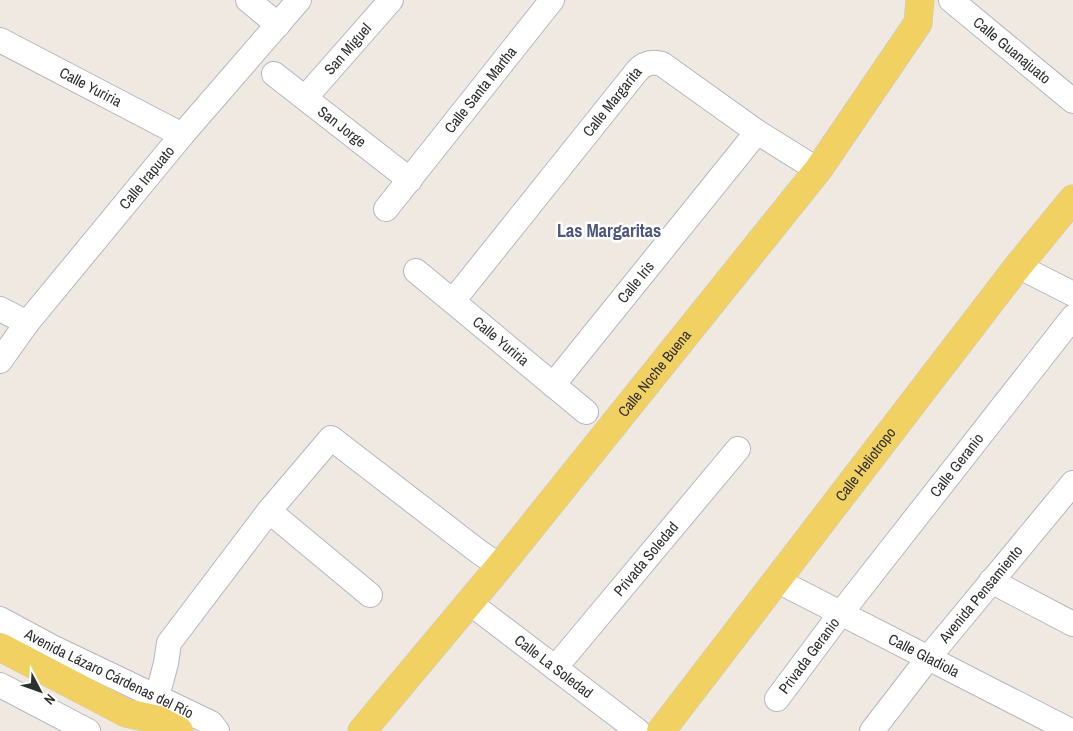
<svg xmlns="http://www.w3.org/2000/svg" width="1073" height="731" font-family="'Archivo Narrow',sans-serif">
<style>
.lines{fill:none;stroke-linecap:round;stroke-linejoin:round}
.minor-casing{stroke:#b4b7c1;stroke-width:26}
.major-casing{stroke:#c9c9c9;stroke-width:29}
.minor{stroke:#fff;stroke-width:24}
.major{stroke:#f2d163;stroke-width:28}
.labels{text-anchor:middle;stroke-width:5;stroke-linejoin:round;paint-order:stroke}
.street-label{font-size:15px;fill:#2e2e2e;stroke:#fff}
.quarter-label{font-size:18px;font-weight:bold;fill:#4d5680;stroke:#fff}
</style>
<rect width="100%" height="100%" fill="#efe9e1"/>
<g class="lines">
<defs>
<g id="minor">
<path d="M248,0L278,25"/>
<path id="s1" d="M951,0L1073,101"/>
<path id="s2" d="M0,40L182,135"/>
<path id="s3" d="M274,74L410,180"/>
<path id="s4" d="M305,98L391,0"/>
<path id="s5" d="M386,209L552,0"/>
<path d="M1018,266L1073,294"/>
<path id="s6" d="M416,271L586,412"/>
<path id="s7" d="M453,301L637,71C644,63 651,61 662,64L757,132L818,170"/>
<path d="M0,309L27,323"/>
<path id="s8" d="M0,361L27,323L182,135L299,0"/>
<path id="s9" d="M553,385L757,132"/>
<path d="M269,511L370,595"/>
<path id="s10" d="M776,580L1071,731"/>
<path d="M991,581L1073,624"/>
<path id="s11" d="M470,603L638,731"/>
<path id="s12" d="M0,619L52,647L211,723L217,731"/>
<path id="s13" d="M555,668L738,449"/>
<path d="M0,685L88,731"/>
<path d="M157,697L166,663L169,643L269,511L331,438L479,552L500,566"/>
<path id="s14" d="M777,699L841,613L1073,317"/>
<path id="s15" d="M872,731L929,657L1073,483"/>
</g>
<g id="major">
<path d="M0,647L126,713L158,720L179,731"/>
<path id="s16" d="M362,731L500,566L818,170L918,23L920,0"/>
<path id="s17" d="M661,731L1018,266L1073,199"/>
</g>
</defs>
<use href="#minor" class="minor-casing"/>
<use href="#major" class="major-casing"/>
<use href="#minor" class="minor"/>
<use href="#major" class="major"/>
</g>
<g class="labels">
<g class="street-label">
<text dy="5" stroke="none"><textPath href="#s4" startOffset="65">San Miguel</textPath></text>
<text dy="5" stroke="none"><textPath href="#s1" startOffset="79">Calle Guanajuato</textPath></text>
<text dy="5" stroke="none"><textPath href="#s2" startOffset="102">Calle Yuriria</textPath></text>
<text dy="5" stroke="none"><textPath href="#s5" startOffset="152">Calle Santa Martha</textPath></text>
<text dy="5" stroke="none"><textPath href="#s7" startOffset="255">Calle Margarita</textPath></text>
<text dy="5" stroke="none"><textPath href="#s3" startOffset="86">San Jorge</textPath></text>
<text dy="5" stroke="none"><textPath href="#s8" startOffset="235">Calle Irapuato</textPath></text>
<text dy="5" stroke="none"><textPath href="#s9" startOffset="132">Calle Iris</textPath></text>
<text dy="5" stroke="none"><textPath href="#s6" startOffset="110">Calle Yuriria</textPath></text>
<text dy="5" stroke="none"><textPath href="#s16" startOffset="462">Calle Noche Buena</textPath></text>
<text dy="5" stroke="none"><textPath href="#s17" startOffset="336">Calle Heliotropo</textPath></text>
<text dy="5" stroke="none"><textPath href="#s14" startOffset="295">Calle Geranio</textPath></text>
<text dy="5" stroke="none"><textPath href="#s13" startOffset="142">Privada Soledad</textPath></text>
<text dy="5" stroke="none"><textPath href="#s15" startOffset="175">Avenida Pensamiento</textPath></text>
<text dy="5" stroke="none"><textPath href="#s10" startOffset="166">Calle Gladiola</textPath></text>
<text dy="5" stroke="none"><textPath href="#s14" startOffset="54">Privada Geranio</textPath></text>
<text dy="5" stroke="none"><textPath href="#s11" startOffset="105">Calle La Soledad</textPath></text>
<text dy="5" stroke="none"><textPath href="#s12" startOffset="122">Avenida Lázaro Cárdenas del Río</textPath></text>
</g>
<g class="quarter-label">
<text x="609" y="237">Las Margaritas</text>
</g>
</g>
<g transform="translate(40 691) rotate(131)" stroke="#ffffff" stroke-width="4" paint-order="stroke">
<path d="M0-4L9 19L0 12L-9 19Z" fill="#2e2e2e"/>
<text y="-8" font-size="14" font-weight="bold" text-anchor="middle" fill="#2e2e2e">N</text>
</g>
</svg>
